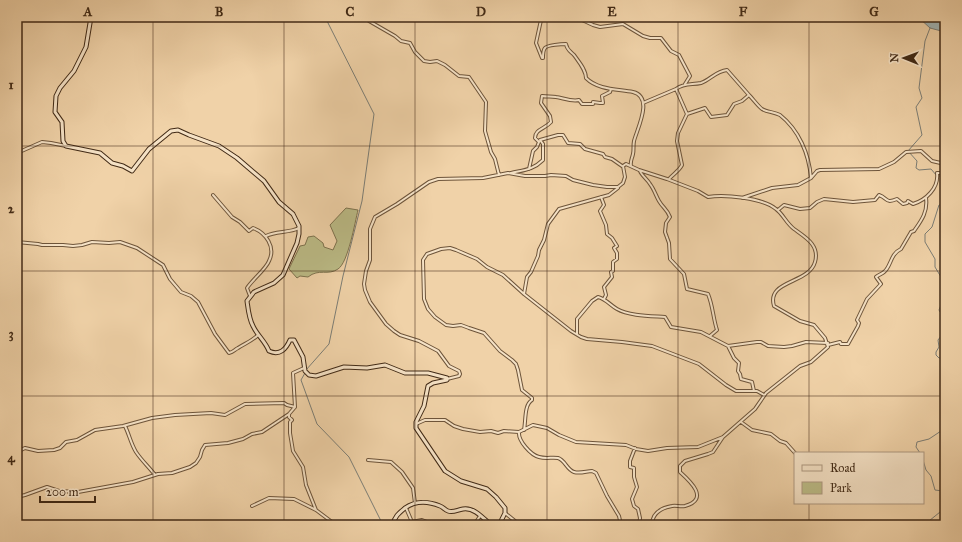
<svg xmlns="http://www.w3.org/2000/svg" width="962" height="542" font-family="'IM FELL Great Primer',serif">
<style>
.green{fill:#bbbb86;stroke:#7e724e}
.water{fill:#a1b4b5;stroke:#7b7d75}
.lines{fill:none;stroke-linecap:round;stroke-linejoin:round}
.stream{stroke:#7b7d75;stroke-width:1}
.minor-casing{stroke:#6d543a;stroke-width:4}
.secondary-casing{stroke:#412a16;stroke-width:5}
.minor{stroke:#f5e2c6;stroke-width:2}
.secondary{stroke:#f5e2c6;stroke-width:3}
.grid{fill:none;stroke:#412a16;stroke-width:1;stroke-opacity:0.55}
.neatline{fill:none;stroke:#412a16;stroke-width:1.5}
.grid-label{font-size:13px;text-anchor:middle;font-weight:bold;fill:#412a16}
</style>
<rect width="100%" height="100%" fill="#f0d2a8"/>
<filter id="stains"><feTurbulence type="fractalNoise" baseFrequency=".005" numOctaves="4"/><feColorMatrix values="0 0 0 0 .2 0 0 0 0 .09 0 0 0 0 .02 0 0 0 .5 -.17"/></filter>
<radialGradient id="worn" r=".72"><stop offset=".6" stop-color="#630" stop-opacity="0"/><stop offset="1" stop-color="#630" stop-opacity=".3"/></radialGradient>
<path class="green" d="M346,208L358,210C355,222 348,263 338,269C328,276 319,268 308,277L300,276L297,278L289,269L300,246L305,245L308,237L314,236L323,243L324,247L333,250L337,241L330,225Z"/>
<path class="water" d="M672,17H775C760,21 743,23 728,21C720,20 711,18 703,18C693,17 682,20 672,17Z
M918,17H943L945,18V32L930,28Z"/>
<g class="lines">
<path class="stream" d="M930,28L925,41L919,88L922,98L916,107L922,135L908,151L917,161L916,168L919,170L931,169L937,176H945
M945,204L939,205L932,227L925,234V242L935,259V267L941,277L945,279
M945,295L939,310L940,312L945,315
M945,331L938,340L939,347L936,352V355L939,358L945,359
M306,370L329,344L343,276L362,201L374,114L325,17
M305,373L301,380L317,424L349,457L383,525
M920,453L916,447L917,442L929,439L941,431L942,423L945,419
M923,460L926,470L931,476L935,490L943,491V498L945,500
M711,525C719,520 739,518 746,525
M924,525L945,508"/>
<defs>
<path id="minor" d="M543,17L541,20L536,43L542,58H543C543,56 543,50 545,48C547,45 562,44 566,44C567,50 570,51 574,55C579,62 586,70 586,78C598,90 617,89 633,92C654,97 637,129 634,141C633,146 634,150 633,154C632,159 630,161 631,166
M567,17L580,19L593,25L600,27L623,24L643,36L650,38H661L671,51L679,55L690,76L685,84
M369,21L395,36L401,41L410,43L415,52L424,61L430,62L437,61L445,65L459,76L469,77L486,102L485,131L491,152L495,159L499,175
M676,89C684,83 692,85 701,83C710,80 716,71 727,70L749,95
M643,103L676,89L687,114L705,108L711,117L727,115L734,104L742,101L749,95C753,99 758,106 762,109C767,112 774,112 780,115C799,130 809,154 811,178
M17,153L42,142L51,143L66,146
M529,169L533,151L537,147L539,142L535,138C535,129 545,129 551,122L550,116L541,103L542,96C547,97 552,96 556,97C563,98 572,102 579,100L582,104H593V102L600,103H603L602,96L610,92L611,89
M640,171C642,176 647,179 650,184C654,189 656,196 659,201C663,208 667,209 670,217L666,223L665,232L669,243L670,259L684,274L687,289L708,294C713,306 713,318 717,330L710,336
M511,173C524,170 533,170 543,160V144L540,140L558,135H563L568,143L580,144L585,149L603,154L605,157L612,159L622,166
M669,179C673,174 679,171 682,165L677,141L678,133L687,114
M213,195L232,217L240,222L249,231L253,228C266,233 276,247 269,261C266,269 253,279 247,288L250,296
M601,197L604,205L600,211L606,225L607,234L612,238L617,246L614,248L617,253V259L613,262V271L611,272L612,277L604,287L606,295L604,299
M742,198L772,188L798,185L811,178L817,171L820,170L879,169L894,162L906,152L921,151L932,161L945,164
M778,210L784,205L800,209L810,208L817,202L824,199L853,202L875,200L879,195C888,198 885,204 897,199L903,204L907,203L908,201L913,204C926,200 939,188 937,173H945
M266,236C276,231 289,233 299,228
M17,242L38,244L42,245H63L73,246L82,245L92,242L109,243L120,242L137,248L163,265L170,279L181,292L191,296L198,302L215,334L229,353C234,352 234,350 238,348C246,343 252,341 258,335
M524,294L527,277L531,272L538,256L539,250L544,240L548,224L559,209L609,195L618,188
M577,334V319L592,301L598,297C606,299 610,305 617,309C629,316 651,316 665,317L671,327L701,332L728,346L757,342H761L768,346L784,347L792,346L806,342L828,343
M828,345L840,342L841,344H848L858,326L859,323L857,320L867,299L881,284L876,277C878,275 882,274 884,272C891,267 890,254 901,249L911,232L914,231C921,221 928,212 926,198
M728,346L734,358L739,363L738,371L740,374L741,379L752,382L754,391
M304,368L293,373L295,407L289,414V417L292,420L290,422V433L293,451L303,467L306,485L316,510
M447,379L459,376L460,374L459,371L449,366L438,351L419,341L400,335L394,331L386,324L370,302L365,290L364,284L366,271L370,260V229L375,217L397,204L429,182L438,179L483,178L508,173L525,176H545L551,175L566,176L573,180L593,185L607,187H618L623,183L625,177L623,166L626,164L639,170L667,179L698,191L708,197C724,194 763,198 776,209C783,214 786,223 794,229C805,237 820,245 815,262C809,284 766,280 774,306L800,321L814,325L825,338L828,347L811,362L800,366L766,393L755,409L723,437L713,452L708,454L685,461L680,466V472C690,481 710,499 685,506C680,507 676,505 672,506C661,508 652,513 652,525
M741,422L752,430L771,434L780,441L786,443L795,453
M416,424L425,420H445L454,426L463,429L480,432L491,431L498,433L504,431L519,432L533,425L547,428L559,435L576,442L626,445L636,449L648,451L667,448L698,447L723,437
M125,426C129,434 131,444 136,452C142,461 149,467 155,475
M524,430C526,420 524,405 532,400V398L522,390L518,370L516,364L512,360L500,351L484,333L469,328L461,325L453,326L446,325L435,317L428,309L424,299L423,260L427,254L441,249L450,248L456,250L477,259L487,267L503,275L524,294L571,331L581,337L587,339L622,342L652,346L699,364L726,385L736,391H757L764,395
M519,432C518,441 531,455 539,457C546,459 552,457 558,458C565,460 567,470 574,472C580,474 587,471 592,471L596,473L607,496L619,516L621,525
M635,448L630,461V467L634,468V477L637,487L632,499L634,506L638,509L640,518L639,525
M17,452L25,448L38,451L54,450L60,448L66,442L77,440L95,430L123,426L152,418L175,415L211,413L225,415L245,404L284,403L287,405L295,407
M368,460L391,462L402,472L413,488L415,503
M17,497L25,495L47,487L59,491L78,492L133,482L158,474L172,473L190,467L196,463L200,457L202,450L205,445L228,443L243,439L252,434L262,432L289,414
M252,506L269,498L294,499L316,510L336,525
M406,508L412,522L411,525
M505,513L520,525
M412,522L422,520L427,522L426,525
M474,525L480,516"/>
<path id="secondary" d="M91,17L86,47L74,71L60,88L56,96L55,112L62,122L63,141L66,146L100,153L112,163L123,166L132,171L149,149L171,131L178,130L189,135L219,146L237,158L264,181L279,202L293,214L299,226V234L297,243L283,275L274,283L254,292L247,301C248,308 249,319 253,326C257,335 265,341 269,351C280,356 286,349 290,340H294L303,357L305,371L309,375L316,376L344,367L367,368L385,365L405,373H428L447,378V380L433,383L428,386L424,406L416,422V428L445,471L461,481L487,489L496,497L505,508V513L499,525
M393,525C394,517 399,513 405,508C415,501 428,501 440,506C443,507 445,510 448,511C453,513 457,510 463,509C474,507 483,518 491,525"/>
</defs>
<use href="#minor" class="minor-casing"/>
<use href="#secondary" class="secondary-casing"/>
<use href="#minor" class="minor"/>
<use href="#secondary" class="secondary"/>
</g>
<path class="grid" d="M153,17V525M284,17V525M415,17V525M547,17V525M678,17V525M809,17V453M17,146H945M17,271H945M17,396H945M809,503V525"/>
<rect width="962" height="542" fill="none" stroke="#f0d2a8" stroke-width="44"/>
<rect x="794" y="452" width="130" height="52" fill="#f5e2c6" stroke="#ad9880"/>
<rect x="802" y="465" width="20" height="6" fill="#f5e2c6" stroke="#ad9880"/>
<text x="830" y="472" font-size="12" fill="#412a16">Road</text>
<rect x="802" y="482" width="20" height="12" fill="#bbbb86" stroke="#ad9880"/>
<text x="830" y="492" font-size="12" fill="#412a16">Park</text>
<g transform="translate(904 58) rotate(271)" stroke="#f5e2c6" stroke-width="3" paint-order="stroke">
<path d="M0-3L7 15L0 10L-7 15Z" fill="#412a16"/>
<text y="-6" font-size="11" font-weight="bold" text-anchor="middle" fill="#412a16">N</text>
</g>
<path d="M40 496v6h55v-6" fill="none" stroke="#412a16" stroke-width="2"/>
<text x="46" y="496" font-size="12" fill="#412a16" stroke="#f5e2c6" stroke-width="3" paint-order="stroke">200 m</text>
<rect x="22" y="22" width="918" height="498" class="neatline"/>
<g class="grid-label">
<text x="88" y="16">A</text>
<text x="219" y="16">B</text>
<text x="350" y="16">C</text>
<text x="481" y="16">D</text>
<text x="612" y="16">E</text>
<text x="743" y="16">F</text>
<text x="874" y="16">G</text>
<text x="11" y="89">1</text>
<text x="11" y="213">2</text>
<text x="11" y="338">3</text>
<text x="11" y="462">4</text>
</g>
<rect width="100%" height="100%" filter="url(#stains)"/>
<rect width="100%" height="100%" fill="url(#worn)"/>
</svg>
